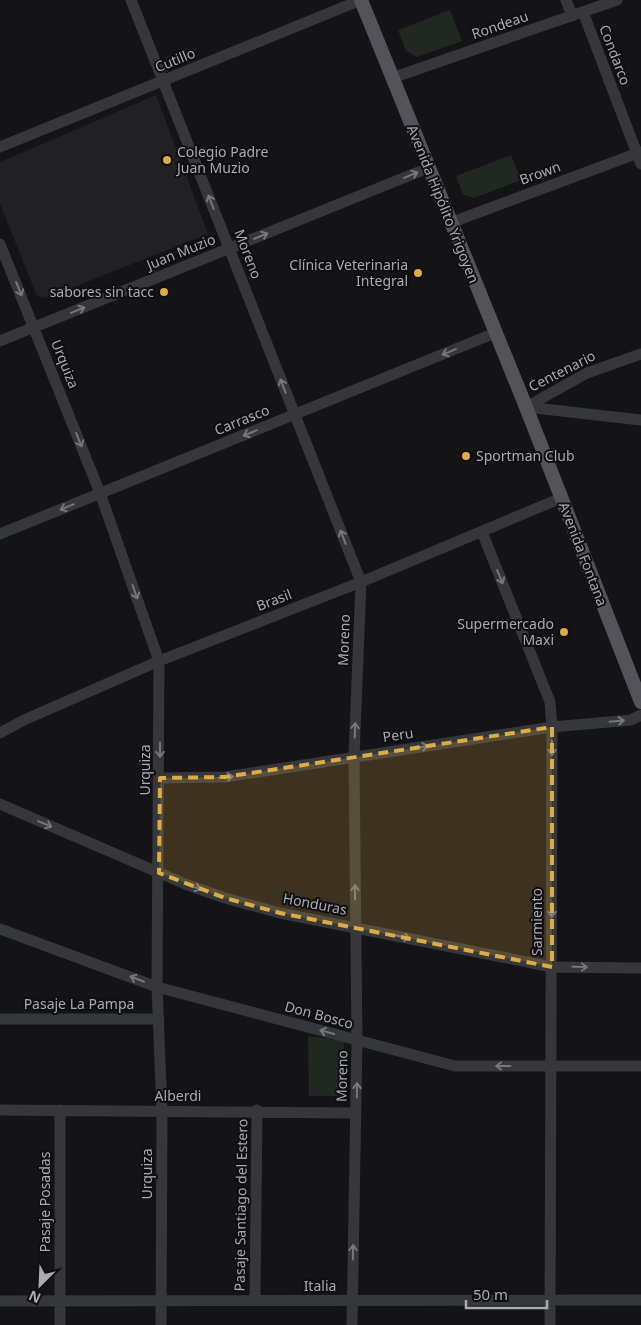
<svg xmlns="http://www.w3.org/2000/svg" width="641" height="1325" font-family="'Noto Sans',sans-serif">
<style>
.built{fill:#212123}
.green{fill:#212822}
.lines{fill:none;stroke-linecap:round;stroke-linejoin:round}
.minor{stroke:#36373a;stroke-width:11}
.major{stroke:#525459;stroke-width:14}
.oneway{stroke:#75777e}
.marked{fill:#deac44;fill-opacity:0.2;stroke:#deac44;stroke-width:4;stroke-dasharray:10 6;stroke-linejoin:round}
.poi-dot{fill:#deac44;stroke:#0f0f11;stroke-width:2}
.labels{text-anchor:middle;stroke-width:4;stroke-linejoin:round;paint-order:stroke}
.street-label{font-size:14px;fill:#a8abb5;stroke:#0f0f11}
.poi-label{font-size:14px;fill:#a8abb5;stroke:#0f0f11;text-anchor:end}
</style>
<rect width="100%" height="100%" fill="#141416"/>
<path class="built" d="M156,95L208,234L46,298L37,296L0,204V162Z"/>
<path class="green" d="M450,10L462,41L417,57L406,51L398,30Z
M511,155L521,180L474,198L463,194L456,176Z
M308,1036L344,1041V1096H309Z"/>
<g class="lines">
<path class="minor" d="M131,0L361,582L354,757L357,1040L352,1325
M566,0L572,16
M583,12L641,164
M392,78L617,0
M0,147L361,0
M450,223L641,152
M0,244L100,493L159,661L157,987L162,1111L161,1325
M0,341L428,168
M526,407L587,373L641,354
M526,407L641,420
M482,532L550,702L552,727L550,1325
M0,534L495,333
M0,733L24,720L159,661L361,582L561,498
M160,778L225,777L552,727L631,720L641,715
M0,804L185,884L225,898L280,913L552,967L641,968
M0,929L157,987L455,1066H641
M0,1019H159
M0,1110L356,1113
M0,1301L641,1300
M255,1301L257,1110
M60,1325V1110"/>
<path class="major" d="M361,0L526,407L641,702"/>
</g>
<defs><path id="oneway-shaft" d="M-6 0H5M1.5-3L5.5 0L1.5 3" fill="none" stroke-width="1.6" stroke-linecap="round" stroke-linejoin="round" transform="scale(1.25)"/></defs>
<g class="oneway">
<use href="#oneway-shaft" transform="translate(411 175) rotate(-22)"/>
<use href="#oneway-shaft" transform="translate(211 202) rotate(-111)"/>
<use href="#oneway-shaft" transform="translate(261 236) rotate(-22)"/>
<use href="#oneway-shaft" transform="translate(19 289) rotate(68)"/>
<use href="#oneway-shaft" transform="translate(78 310) rotate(-22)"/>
<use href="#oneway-shaft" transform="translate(449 352) rotate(158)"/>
<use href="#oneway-shaft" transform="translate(283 386) rotate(-111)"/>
<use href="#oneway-shaft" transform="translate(250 433) rotate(158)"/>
<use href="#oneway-shaft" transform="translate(79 440) rotate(68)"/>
<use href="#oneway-shaft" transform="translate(67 507) rotate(158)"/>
<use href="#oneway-shaft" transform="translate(343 537) rotate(-111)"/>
<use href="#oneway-shaft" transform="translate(500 577) rotate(68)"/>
<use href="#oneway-shaft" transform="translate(135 592) rotate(70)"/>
<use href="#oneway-shaft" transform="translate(617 721) rotate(-5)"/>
<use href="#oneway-shaft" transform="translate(355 730) rotate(-88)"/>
<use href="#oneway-shaft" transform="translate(421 747) rotate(-9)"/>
<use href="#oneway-shaft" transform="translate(552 748) rotate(90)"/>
<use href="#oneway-shaft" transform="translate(160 750) rotate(90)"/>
<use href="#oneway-shaft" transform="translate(226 777) rotate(-5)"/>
<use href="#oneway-shaft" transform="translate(45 824) rotate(23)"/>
<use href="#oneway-shaft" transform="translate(194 887) rotate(20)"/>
<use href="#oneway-shaft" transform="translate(355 892) rotate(-90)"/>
<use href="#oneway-shaft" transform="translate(552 910) rotate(90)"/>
<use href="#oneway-shaft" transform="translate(403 937) rotate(11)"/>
<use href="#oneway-shaft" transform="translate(580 967) rotate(1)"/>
<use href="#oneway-shaft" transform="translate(137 979) rotate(-159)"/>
<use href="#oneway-shaft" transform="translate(327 1032) rotate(-165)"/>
<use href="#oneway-shaft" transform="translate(503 1066) rotate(-180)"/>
<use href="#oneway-shaft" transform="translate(357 1090) rotate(-89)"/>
<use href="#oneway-shaft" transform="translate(353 1252) rotate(-89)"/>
</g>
<path class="marked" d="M552,727V967L280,913L225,898L159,873L160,778L225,777Z"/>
<g class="poi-dot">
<circle cx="167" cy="160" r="5"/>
<circle cx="418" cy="273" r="5"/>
<circle cx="164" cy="292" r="5"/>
<circle cx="466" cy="456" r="5"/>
<circle cx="564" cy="632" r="5"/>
</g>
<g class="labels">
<g class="street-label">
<text transform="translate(500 25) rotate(-19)" y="5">Rondeau</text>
<text transform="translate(615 55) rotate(69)" y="5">Condarco</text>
<text transform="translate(175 60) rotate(-22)" y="5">Cutillo</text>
<text transform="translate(540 173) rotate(-20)" y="5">Brown</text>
<text transform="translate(443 204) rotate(68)" y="5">Avenida Hipólito Yrigoyen</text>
<text transform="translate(181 252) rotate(-22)" y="5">Juan Muzio</text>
<text transform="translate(248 254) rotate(69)" y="5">Moreno</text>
<text transform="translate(65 364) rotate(68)" y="5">Urquiza</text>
<text transform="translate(562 371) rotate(-27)" y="5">Centenario</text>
<text transform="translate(242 420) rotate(-22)" y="5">Carrasco</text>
<text transform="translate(583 554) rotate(69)" y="5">Avenida Fontana</text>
<text transform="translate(274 600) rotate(-21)" y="5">Brasil</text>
<text transform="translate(344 640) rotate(-88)" y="5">Moreno</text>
<text transform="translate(398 735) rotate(-9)" y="5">Peru</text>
<text transform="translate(145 770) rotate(-90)" y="5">Urquiza</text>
<text transform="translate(315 904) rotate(11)" y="5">Honduras</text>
<text transform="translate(537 922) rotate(-90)" y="5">Sarmiento</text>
<text x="79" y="1009">Pasaje La Pampa</text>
<text transform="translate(319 1015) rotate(15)" y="5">Don Bosco</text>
<text transform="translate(342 1076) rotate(-89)" y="5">Moreno</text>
<text x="178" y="1101">Alberdi</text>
<text transform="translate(147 1174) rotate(-90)" y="5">Urquiza</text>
<text transform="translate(45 1202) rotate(-90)" y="5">Pasaje Posadas</text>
<text transform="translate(241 1205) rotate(-89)" y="5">Pasaje Santiago del Estero</text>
<text x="320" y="1291">Italia</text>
</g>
<g class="poi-label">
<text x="177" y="157" text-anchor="start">Colegio Padre<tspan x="177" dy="16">Juan Muzio</tspan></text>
<text x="408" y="270">Clínica Veterinaria<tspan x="408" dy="16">Integral</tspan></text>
<text x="154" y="297">sabores sin tacc</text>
<text x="476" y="461" text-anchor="start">Sportman Club</text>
<text x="554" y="629">Supermercado<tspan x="554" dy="16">Maxi</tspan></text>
</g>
</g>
<g transform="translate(40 1285) rotate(204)" stroke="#0f0f11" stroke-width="4" paint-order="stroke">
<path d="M0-4L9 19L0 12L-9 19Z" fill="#a8abb5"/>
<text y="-8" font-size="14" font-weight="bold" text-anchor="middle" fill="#a8abb5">N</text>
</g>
<path d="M466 1300v8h81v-8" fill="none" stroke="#a8abb5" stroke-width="2.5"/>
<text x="473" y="1300" font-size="15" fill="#a8abb5" stroke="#0f0f11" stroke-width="4" paint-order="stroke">50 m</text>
</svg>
